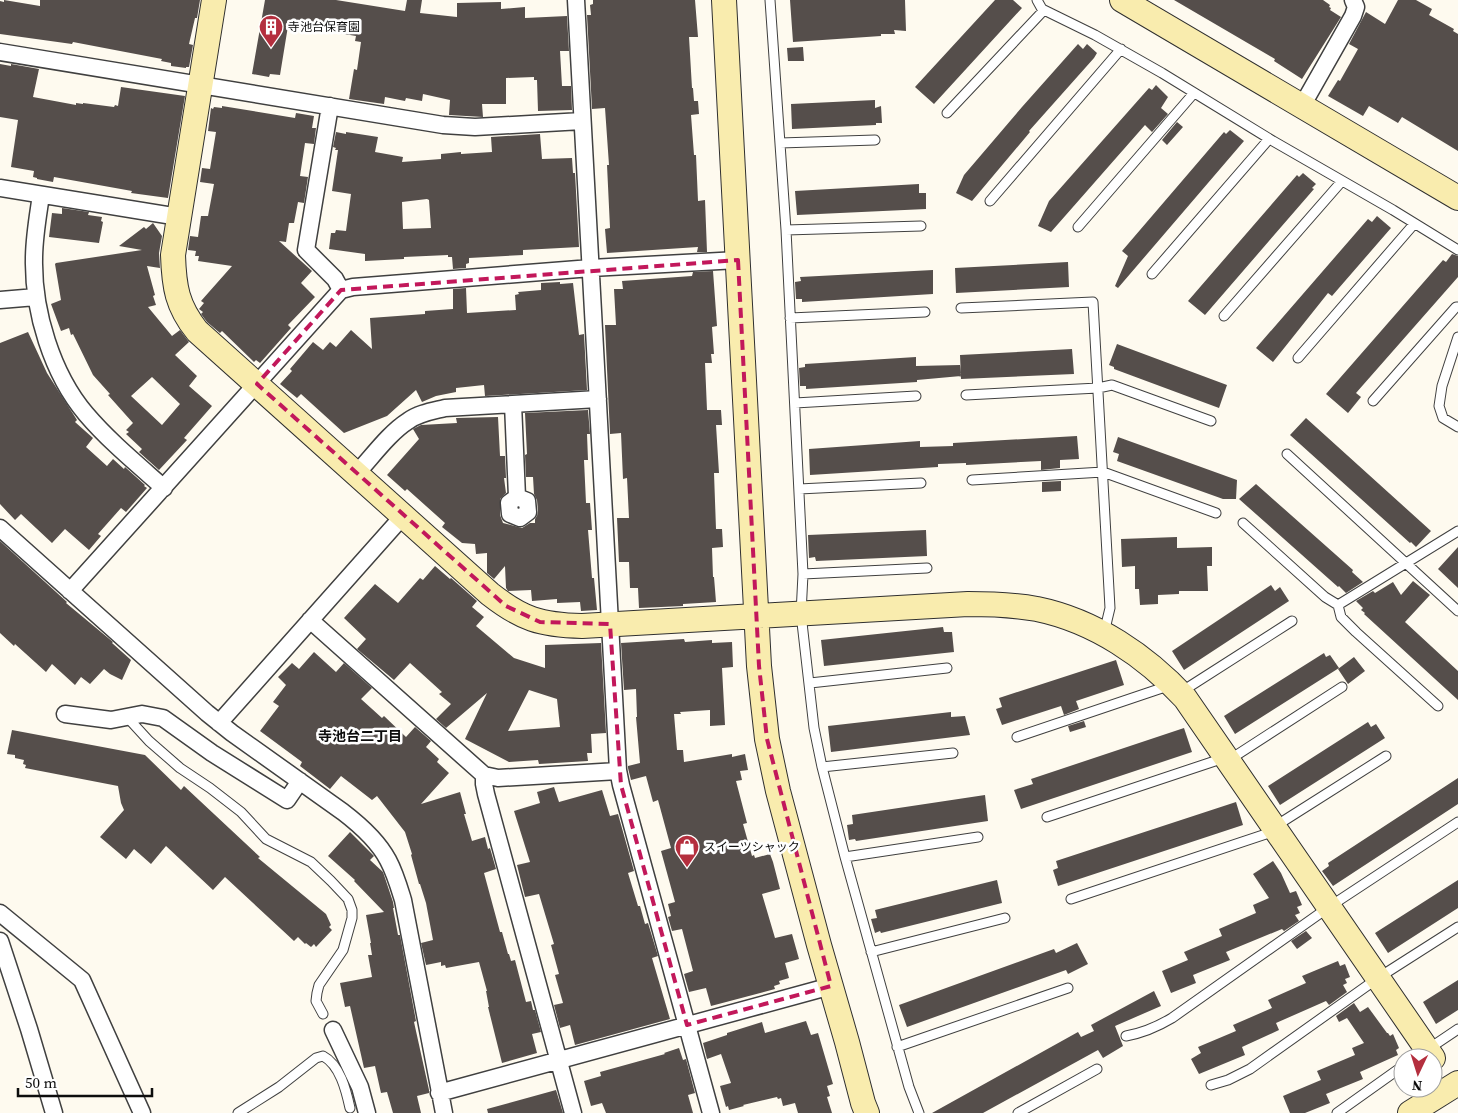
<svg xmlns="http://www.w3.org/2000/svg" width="1458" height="1113" font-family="'Source Serif 4','Noto Sans JP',serif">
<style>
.building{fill:#554e4b;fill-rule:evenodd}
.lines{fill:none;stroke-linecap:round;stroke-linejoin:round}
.lane-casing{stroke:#404040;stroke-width:11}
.street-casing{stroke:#404040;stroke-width:19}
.secondary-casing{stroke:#2f2f2f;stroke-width:26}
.lane{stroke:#fff;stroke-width:9}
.street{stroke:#fff;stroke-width:16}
.secondary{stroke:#f9ecae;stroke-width:24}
.marked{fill:none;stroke:#c2185b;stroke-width:4;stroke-dasharray:10 6;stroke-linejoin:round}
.labels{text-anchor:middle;stroke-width:5;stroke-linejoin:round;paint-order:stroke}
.poi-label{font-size:12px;fill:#0d0d0d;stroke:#fff;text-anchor:start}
.neighbourhood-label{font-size:14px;font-weight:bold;fill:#0d0d0d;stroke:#fff}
</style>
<rect width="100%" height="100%" fill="#fefaef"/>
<path class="building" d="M4,0L40,6V0H200L197,18H195L189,44L193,45L189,67H186V68L171,66V63L161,61L162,59L73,42L72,44L0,34V1L4,2Z
M265,0H336L405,11L407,0H422L420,13L457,17V3L501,2V9L525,7V18L567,16L569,51H560L562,86H571L572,110L538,111L537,80H534V77L506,78V104H482L483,117L449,115L450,100L423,94L422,101L406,98L405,101L385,97L384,104L349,99L354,69L357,70L361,42L355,41L356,36L327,31L326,33L288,26L280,75L270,74L269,77L252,74Z
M593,0H695L698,37H689L692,88H693L694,101H698L699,114L691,115L694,155H696L698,201L705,200L707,252H697L698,247L607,253L605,229L610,228L607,165H609L605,108L592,109L587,15H591L590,5L593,4Z
M790,0H905L906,31L894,30L895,34H881V36L793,42Z
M995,0H1013L1022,8L934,104L915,87Z
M1174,0H1323L1330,5L1329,7L1331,8L1330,10L1341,17L1302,79L1274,61L1275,59Z
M1398,0H1416L1432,9L1429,15L1454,29L1453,31L1458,34V151L1402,117L1398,123L1369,106L1363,116L1328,96L1338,80L1340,81L1358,49L1349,44L1366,12L1385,24Z
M1078,44L1083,49L1087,44L1097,53L1094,58L1029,131L1030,132L972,201L956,193L964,175L1022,107Z
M803,47L804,61H788L787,48Z
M0,64L11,66V64L39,69L33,97L76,105V103L83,104V103L114,107L115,105L118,106L121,87L185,96L168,198L131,193L132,191L54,177L53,182L37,179V178L33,177L34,171L11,167L18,120L0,117Z
M1156,85L1168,97L1161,108L1168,114L1152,132L1145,125L1051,232L1038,226L1049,201L1149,88L1152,90Z
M875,100V108L881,106L882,123H876V125L792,129L791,104Z
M222,106L295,118L296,113L314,116L312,128H316L314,144L305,143L300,176L308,177L304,203L298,202L294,223H289L286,242L279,241L312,271L301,283L315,297L288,325L291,328L260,363L256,360L254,362L222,331L220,333L207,322L201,314L203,312L199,309L204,303L201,301L232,266L198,261L199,256H195L196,251L188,250L190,236L198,237L201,216H208L214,184L200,182L202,168L210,169L216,132L208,131L211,108L213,109L214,107L222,108Z
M1177,122L1183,127L1167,145L1162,140Z
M1230,130L1244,141L1118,288L1115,286L1128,256L1122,251L1224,132L1226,134Z
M336,132L346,134V132L378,137L375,152L403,157L402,162L441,159V154L461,152V154L492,152L491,137L540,134L542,159L572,158L573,173H575L579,247L523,250V255L469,258V263L466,264V268L453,269L452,257H448V255L404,257V259L365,261V254L329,249L331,233H335L336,230L346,231L351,194L332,191L338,150H335L336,148L333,147ZM427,199L429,200L431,228L403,229L402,202Z
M1303,173L1316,184L1312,188L1314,189L1205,315L1188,301L1297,175L1299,177Z
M919,184V193H926V209L797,215L795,191Z
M62,208L89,212L88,215L102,217L101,221L103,222L99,243L49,237L52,213L62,214Z
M1377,216L1391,228L1332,296L1328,293L1273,362L1256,348L1368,219L1372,222Z
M153,223L162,236L159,253L160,268L147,266L155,295L153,296L156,305L148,307L172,336L180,330L189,342L175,355L197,376L189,386L212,406L184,438L187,440L159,470L139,452L142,449L126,434L129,432L126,430L133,423L108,395L110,394L93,375L73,334L71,335L69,328L61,331L51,304L61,300L55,264L56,263L142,250L119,246L144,227L146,229ZM152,377L180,404L162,425L131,396Z
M1452,254L1458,256V277L1356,393L1361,397L1348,413L1326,394L1443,260L1446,262Z
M1068,262L1069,287L956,293L955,268Z
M933,270V294L802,302V299H796L795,282L801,281L800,277Z
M713,271L717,326L712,327L714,354H711L712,363H705L707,410H721L722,425H716L719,473H714L716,529H722L723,547L712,548L713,577H714L716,602L683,604V606L639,608L638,588H630L629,562H619L617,518H629L627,478L623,479L621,433L610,434L605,325H616L614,289H623L622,281L692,276L693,272Z
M560,282V284L573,283L579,335L584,334L587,390L485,396L484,385L456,388V392L436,396L422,402L416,390L387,416L344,433L301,394L297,398L280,384L292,371L290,369L313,342L323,350L330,342L336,347L351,330L372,349L370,318L425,314V311L453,309V289L466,288L467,313L516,310L515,295L519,294L518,292L541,290V283Z
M28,332L47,373L77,420L75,422L93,438L86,447L107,466L113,459L124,469L125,467L145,485L144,486L147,488L126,512L121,508L98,534L101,536L89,550L65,529L52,543L21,514L15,520L0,504V343Z
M1117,344L1227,385L1219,408L1114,369V367L1109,365Z
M1072,349L1074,374L961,379L960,355Z
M916,357V366L960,365L961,376L917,380V382L806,389V386H800L799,368L805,367V364Z
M588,410L590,434H587L588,460H584L586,503H590L592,530H588L592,578H594L597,610L581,611L580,602L557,603V599L532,601L531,590L508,591L506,588L505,566L494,579L487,573V553L476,554L475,544L462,543L442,527L445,523L407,489L405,491L387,475L419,439L413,429L421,425L457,423L456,418L498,417L500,456H505L506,478H504L506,493L500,499V515L503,523L522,528L530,523H535V519L537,516L538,511L537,500L534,494L533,477H526L525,455L527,454L525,413Z
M1306,418L1431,531L1416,547L1411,542L1410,543L1290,435Z
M1077,436L1079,459L1060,460V468L1041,470V461L966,465V463L938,464V467L810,475L809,449L920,441V447L953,446V443Z
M1118,437L1237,480L1236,499H1223L1117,461L1119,454L1113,452Z
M1061,481V491L1042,492V482Z
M1256,484L1353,570L1352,572L1363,582L1346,593L1339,586L1338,587L1239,499Z
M926,530L927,556L816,561L815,557L809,558L808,535Z
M1177,537V548L1212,547V566H1207L1208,591H1179V594L1158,595V604L1140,605L1139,589H1135V566L1122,567L1121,539Z
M0,541L67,602L66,603L113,642L112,643L131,660L122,680L110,674L104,669L90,684L81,677L75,685L52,664L46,672L15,644L14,646L0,633Z
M1458,547V588L1438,569Z
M435,566L450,579L451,578L477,601L472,607L484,617L476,626L514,658L545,668V645L601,643L606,733L591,734L592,753H587L588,761L539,764L538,760L509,762L465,739L487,693L446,728L436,719L451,704L439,694L442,692L410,663L394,680L357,649L366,639L344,618L375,584L398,603L420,578L423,580ZM529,690L557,699L560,727L508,731Z
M1413,581L1430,595L1405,622L1458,671V700L1364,614L1365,613L1361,610L1363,608L1356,601L1373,591L1375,593L1393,582L1401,595Z
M1271,585L1275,591L1280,587L1289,601L1184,670L1172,651Z
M943,627L944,632H952L954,652L824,666L821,640Z
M684,639L685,642L712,640V643L732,642L733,667L722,668L725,725L710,726V710L680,712L681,714H674L677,750H683L684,762L732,754V757L745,754L748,770L740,771L742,780L736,781L747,823L743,824L752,856L754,855L755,858L770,854L773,862L780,889L762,894L775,938L792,934L799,959L785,963L789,978L779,981L780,984L774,986L775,989L711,1006L706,988L689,992L684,974L693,971L682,929L672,931L668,917L671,916L668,904L675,902L661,851L671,848L658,800L653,802L646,776L631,780L628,768V766L640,763L636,717H637L636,689L624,690L621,643Z
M314,652L336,672L344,663L372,688L361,699L382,718L384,716L406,737L415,727L431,741L426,747L439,759L437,762L449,773L421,804L460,792L466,814H464L472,841L485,837L488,849L490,848L496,869L484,873L500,932H502L508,954H509L511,961L515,960L526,1002L531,1001L533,1010H535L541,1032L532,1034L537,1053L502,1063L488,1007H489L486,991H487L479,962L446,968L445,965L441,966V962L426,965L421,943L433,940L426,903L420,884H419L411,855L412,854L405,832L377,796L372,800L341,776L330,789L300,766L302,762L260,731L279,706L273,702L286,685L278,677L292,663L299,669Z
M1324,653L1326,657L1330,655L1339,668L1235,734L1224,716Z
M1354,657L1365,671L1348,684L1338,669Z
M1116,660L1124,685L1076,701L1079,709L1064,715L1061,706L1002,725L996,709L1002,707L999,698Z
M951,712V717L965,716L970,735L831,752L828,726Z
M1084,721L1086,727L1070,732L1068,726Z
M1368,722L1371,727L1376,724L1385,738L1280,805L1268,786Z
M1184,728L1192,752L1021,809L1014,790L1033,784L1031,779Z
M12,730L145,755L181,790L184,786L260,857L258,858L326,914L331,925L329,927L332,930L316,947L314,944L311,947L306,943L305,944L298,937L294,941L225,877L213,890L166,846L151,864L134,849L126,859L100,837L124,810L121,803L118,786L25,768L26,765L23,764L24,760L15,758V755L7,754Z
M1458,778V804L1333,886L1322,871L1329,866L1328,863Z
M554,787L559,802L602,790L610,816L618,814L634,871L628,873L638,906H640L645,924L648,923L658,956L652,958L670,1019L575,1045L570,1025L560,1028L554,1005L563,1003L555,975L559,974L551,945L554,944L539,894L525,897L517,865L530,862L514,811L540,803L537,792Z
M985,795L988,821L856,841L855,839L849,840L847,825L853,824L852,815Z
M1236,802L1243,825L1058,886L1053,870L1058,868L1056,861Z
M350,832L374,856L370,860L383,872L393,902L394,908H393L398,935H400L416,1021L414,1022L429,1090V1093L417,1096L421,1113H393L387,1092L381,1093L375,1066L364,1068L350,1006L345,1007L340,983L372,977L368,955H372L370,943H371L366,915L384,912L354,881L355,880L328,856Z
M1273,861L1281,873L1290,893L1296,891L1302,905L1297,907L1300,913L1295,915L1299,921L1284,931L1282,929L1226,952L1230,960L1193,975L1196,983L1171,993L1162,971L1188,960L1184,952L1222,936L1219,929L1256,913L1253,905L1269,898L1253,874Z
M997,880L1002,903L881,933L880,931L875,933L871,919L877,918L875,910Z
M1458,880V908L1388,953L1375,933Z
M1306,931L1312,938L1297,949L1291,941Z
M1077,943L1088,964L1068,974L1066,970L907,1027L899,1005L1054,949L1056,953Z
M1338,961L1340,966L1345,964L1350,977L1345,979L1347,983L1343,985L1347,992L1329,1005L1326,1001L1276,1023L1279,1030L1242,1047L1245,1055L1199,1074L1191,1059L1201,1053L1198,1047L1236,1031L1233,1025L1272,1008L1268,1000L1306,983L1302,976Z
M1458,980V1010L1436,1024L1423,1002Z
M1154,991L1161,1006L1115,1026L1123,1046L1103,1058L1098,1050L983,1113H932L1078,1032L1081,1037L1094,1031L1091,1025Z
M1354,1003L1360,1012L1368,1007L1387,1033H1388L1390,1036L1393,1034L1399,1048L1396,1050L1398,1055L1360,1072L1363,1079L1326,1094L1330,1103L1305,1113H1290L1283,1096L1321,1080L1317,1071L1355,1055L1352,1048L1364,1043L1347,1018L1339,1022L1336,1016Z
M806,1021L811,1035L818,1033L833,1084L827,1086L830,1096L827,1097L832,1113H798L795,1103L783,1106L781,1098L778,1099L777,1097L743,1105L744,1106L729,1110L728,1106L726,1107L720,1086L731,1083L721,1054L707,1059L703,1043L727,1035V1033L762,1022L765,1033Z
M679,1048L683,1060L686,1059L695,1093L688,1095L693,1113H606L602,1103L591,1106L584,1081L601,1076L600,1072L665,1054L664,1053Z
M556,1090L563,1113H488L487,1109Z"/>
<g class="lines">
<defs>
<path id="lane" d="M770,0L786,230L803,574L801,614L814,728L822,767L845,857L909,1087L919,1113
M1037,0L1042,9L1095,35L1162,73L1273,141L1393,210L1458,250
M947,113L1044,10
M780,143L875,140
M990,201L1121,49
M1078,227L1194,93
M786,230L921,226
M1152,274L1269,139
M961,308L1093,302L1110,608L1104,633
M1224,316L1342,181
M790,318L925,312
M1458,337L1442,386L1439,406L1443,418L1458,427
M1298,358L1414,224
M966,395L1098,388L1112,385L1211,421
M1373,401L1456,307H1458
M795,403L916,396
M1287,454L1458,611
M972,480L1103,472L1216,513
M799,489L921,483
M1243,523L1325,597L1338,605L1341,617L1356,632L1438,706
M803,574L927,568
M1338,605L1458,531
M810,683L947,668
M1181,692L1292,621
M127,717L149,741L180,768L210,788L241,812L266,839L311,862L331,881L348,899L352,910V918L343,950L319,985L317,993L316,1001L323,1014
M1017,737L1168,686
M1229,760L1342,687
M822,767L953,753
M1047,817L1224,758
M1274,827L1386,756
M845,857L978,837
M1071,899L1275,831
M871,952L1005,918
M1126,1036C1143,1033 1157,1027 1172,1018L1329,907L1458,822
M897,1047L1068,988
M1415,1058L1458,1029
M1211,1085L1228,1080L1250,1069L1378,978L1458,927
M238,1113L279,1087L316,1058L323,1056C340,1065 346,1090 350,1108
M1018,1113L1097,1069
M1337,1113L1403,1066"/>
<path id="street" d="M576,0L618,770L621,785L711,1113
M0,52L443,125L475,127L582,121
M330,106L306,250L335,279L341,290
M1302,106L1353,16L1356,7L1353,0
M0,188L179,217
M41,195C38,216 34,237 34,259C33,311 52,374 86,414C109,441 137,464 164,488
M0,300L36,297
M513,404L517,497
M356,474C372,457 389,433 408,421C419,413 433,411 445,408L598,399
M517,497L527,501L528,512L520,518L510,514L509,503Z
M0,528L207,713L232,733L343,812C360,825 378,841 388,860C395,873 399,887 403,900L444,1113
M70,591L341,290L353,287L591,268L738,260
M310,620L484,775L498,778L618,771
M65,714L111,720L142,714L163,718L212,753L287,800L300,781
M219,723L403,516
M484,775V784L486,794L573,1113
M0,913L82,980L142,1113
M0,941L29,1029L54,1113
M333,1030L360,1087L367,1113
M439,1093L831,986"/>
<path id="secondary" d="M214,0L173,255C174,287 177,306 197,331L490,594C522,619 540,625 582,626L968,604C991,604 1014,605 1037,609C1095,621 1146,656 1185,698L1433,1058
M724,0L759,666L767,739L778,791L819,945L847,1042L863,1103L867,1113
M1122,0L1458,198
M1410,1113L1458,1083"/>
</defs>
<use href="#lane" class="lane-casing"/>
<use href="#street" class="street-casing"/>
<use href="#secondary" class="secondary-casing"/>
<use href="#lane" class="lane"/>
<use href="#street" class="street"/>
<use href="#secondary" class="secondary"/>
</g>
<path class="marked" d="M738,260L759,666L767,739L831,986L687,1025L621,785L610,624L540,622L506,606L257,384L341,290Z"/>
<defs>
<symbol id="building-pin" viewBox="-11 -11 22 30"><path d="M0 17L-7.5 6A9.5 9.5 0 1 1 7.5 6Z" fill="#b42f3e" stroke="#fff"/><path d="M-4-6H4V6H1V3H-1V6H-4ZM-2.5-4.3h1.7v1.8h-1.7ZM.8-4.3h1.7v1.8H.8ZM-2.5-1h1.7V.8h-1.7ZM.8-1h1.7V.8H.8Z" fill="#fff"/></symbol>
<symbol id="shop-pin" viewBox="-11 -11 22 30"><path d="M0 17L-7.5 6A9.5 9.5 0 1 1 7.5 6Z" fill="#b42f3e" stroke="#fff"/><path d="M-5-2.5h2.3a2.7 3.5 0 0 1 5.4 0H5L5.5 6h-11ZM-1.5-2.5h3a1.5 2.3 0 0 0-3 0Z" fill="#fff"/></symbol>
</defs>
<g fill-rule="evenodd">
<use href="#building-pin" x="257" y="13" width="28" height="38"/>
<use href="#shop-pin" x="673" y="833" width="28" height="38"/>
</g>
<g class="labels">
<g class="poi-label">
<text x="288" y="31">寺池台保育園</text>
<text x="704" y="851">スイーツシャック</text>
</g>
<g class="neighbourhood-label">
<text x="360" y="741">寺池台二丁目</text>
</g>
</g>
<g transform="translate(1418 1073) rotate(184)"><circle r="24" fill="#ffffff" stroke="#9e9e9e"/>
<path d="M0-4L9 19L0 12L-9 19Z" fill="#b42f3e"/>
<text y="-8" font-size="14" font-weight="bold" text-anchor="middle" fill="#0d0d0d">N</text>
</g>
<path d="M18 1088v8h134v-8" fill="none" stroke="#0d0d0d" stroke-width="2.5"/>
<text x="25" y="1088" font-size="15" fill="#0d0d0d" stroke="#ffffff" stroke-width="4" paint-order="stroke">50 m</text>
</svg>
